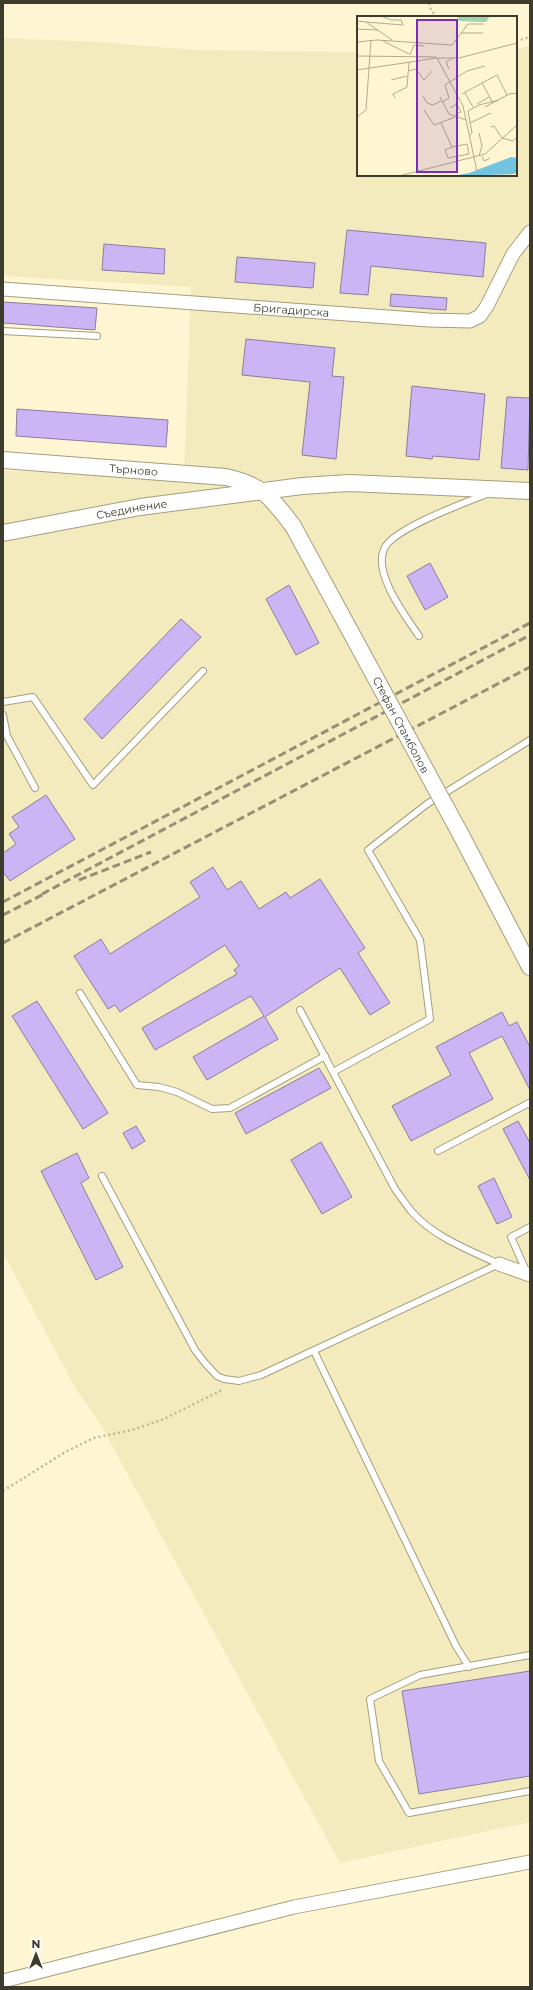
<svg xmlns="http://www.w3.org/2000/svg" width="533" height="1990" font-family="Montserrat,sans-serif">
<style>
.built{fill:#f3eabe}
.building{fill:#cbb5f4;stroke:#887e9d}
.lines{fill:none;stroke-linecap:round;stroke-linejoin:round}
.service-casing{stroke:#a59e7c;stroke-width:8}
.minor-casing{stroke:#a59e7c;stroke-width:15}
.tertiary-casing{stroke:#a59e7c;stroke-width:18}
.path{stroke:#bfb99b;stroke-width:2.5;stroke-dasharray:2 3;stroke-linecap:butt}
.service{stroke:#fff;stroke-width:6}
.minor{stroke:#fff;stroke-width:13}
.tertiary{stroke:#fff;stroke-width:16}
.rail{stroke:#948f77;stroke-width:3;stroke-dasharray:8 4;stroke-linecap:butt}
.tertiary-bridge-casing{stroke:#a59e7c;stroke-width:18;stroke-linecap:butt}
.tertiary-bridge{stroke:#fff;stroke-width:16}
.labels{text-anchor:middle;stroke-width:3.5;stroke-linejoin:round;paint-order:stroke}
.street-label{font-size:11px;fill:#3d3b2c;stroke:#fff}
.inset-road{fill:none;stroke:#b1ab90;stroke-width:1}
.view{fill:#7b2cbf;fill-opacity:0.15;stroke:#7b2cbf;stroke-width:2}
.inset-edge{fill:none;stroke:#3d3b2c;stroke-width:2}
</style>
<rect width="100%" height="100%" fill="#fef6d2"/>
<path class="built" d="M3,38L100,42L195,50L358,52V175H516V49L530,46V1822L340,1863L98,1420L77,1391L3,1253V471L184,474L191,287L3,276Z"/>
<path class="building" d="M347,230L486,243L483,277L371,266L368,295L340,293Z
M104,244L165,249L164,274L102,270Z
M237,257L315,263L313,288L235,282Z
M391,294L447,298L446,310L390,306Z
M3,302L97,308L95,330L3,323Z
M246,339L335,348L332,376L344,377L336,459L302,455L310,382L242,375Z
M412,386L485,394L479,460L433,456L432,459L406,456Z
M507,397L530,398L528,470L501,468Z
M17,409L168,420L166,447L16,436Z
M430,563L448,597L425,610L407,576Z
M289,585L319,643L296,655L266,599Z
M181,619L201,637L102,739L84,719Z
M46,795L75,839L10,881L3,872V853L16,844L9,834L19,827L12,817Z
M213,867L227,890L241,881L259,909L286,892L290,898L320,879L365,948L358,953L390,1003L370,1015L340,968L265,1017L278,1039L207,1080L193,1057L264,1016L251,996L155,1050L142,1028L237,974L234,970L239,966L225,945L120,1012L115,1005L108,1009L74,956L101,939L110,954L200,897L190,882Z
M37,1001L108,1113L83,1129L12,1016Z
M502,1012L509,1026L517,1022L530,1047V1090L502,1036L469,1053L493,1099L411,1141L392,1106L451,1075L436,1047Z
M319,1068L331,1088L246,1134L235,1113Z
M518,1121L530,1143V1180L503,1129Z
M136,1126L145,1141L132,1149L123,1133Z
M321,1142L352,1197L322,1214L291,1160Z
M77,1153L89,1178L81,1183L123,1267L96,1280L41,1171Z
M494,1178L512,1217L497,1224L478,1186Z
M530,1671V1776L419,1794L402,1691Z"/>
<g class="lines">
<defs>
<path id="service" d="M3,331L97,336
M419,636C406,617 373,574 384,549C392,529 464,503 487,494
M3,702L33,697L93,785L203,671
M3,715L7,736L35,788
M80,993L137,1085L159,1087L177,1092L212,1109L230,1108L325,1056
M300,1010L395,1189C401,1197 406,1205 412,1212C434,1237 469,1250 499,1264
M333,1072L430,1019L420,940L368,850L427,804L530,740
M438,1151L529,1103L530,1105
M102,1176L195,1350L205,1363L217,1376L224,1379L239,1381L261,1375L499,1264
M527,1273L511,1237L530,1227
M314,1351L456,1646L469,1667
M530,1655L420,1675L370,1699L379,1761L409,1813L530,1791"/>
<g id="minor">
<path id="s1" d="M3,289L429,320L470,321L480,316L487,306L513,254L530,232"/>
<path d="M499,1264L530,1275"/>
<path d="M3,1981L294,1907L530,1862"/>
</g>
<g id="tertiary">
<path id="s2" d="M3,460L226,477C262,485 271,497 293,526L380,686"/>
<path id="s3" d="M3,533L140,507L302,486L349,483L530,491"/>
<path d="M461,835L530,967"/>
</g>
</defs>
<use href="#service" class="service-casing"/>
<use href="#minor" class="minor-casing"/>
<use href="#tertiary" class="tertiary-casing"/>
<path class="path" d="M429,3L431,10L437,17
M516,41L530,37
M3,1491L67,1451L94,1438L132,1430L164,1419L224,1389"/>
<use href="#service" class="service"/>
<use href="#minor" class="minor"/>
<use href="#tertiary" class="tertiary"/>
<path class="rail" d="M79,880L151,852
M42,894L530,635
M3,902L530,623
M3,915L46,893
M3,943L530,667"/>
<defs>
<path id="tertiary-bridge" d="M380,686L461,835"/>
</defs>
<use href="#tertiary-bridge" class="tertiary-bridge-casing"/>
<use href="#tertiary-bridge" class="tertiary-bridge"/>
</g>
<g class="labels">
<g class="street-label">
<text dy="4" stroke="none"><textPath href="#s1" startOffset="289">Бригадирска</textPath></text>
<text dy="4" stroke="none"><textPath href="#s2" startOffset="131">Търново</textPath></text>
<text dy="4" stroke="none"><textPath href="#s3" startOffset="131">Съединение</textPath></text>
<text transform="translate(401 725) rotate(62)" y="4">Стефан Стамболов</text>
</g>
</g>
<g transform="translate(357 16)">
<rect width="160" height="160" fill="#fef6d2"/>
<path d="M100,0H133L129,6H124L102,5Z" fill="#9fd3b2"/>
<path d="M154,141L160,142V156L157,158L97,160L112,157Z" fill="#72c3e0"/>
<path class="inset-road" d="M0,5L9,6L35,24M9,6L46,9L44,4H34L24,0M0,13L21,14M104,17H126M26,25L52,38M0,26L20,24L95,29L111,8H127M53,39L57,29L67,30M0,40L79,41M80,42L106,90L121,160M92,53L89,46L96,42M0,54L80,42H102L160,27M51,55L59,53L67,64L75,55M34,64L50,60M125,67L140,59L150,79M108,77L116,91M105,78L125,67L136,87M66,80L70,87L76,89L84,85M83,81L92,98L109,104M38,82L36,78L50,71L52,46M85,86L92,82L88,69L110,55L128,50M120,88L132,81M128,91L152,78L160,77M93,92L100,88L104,96L99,98L100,101M67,94L77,109L98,101M0,101L9,94L14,24M84,107L95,131L110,128L112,138L91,142L88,134L95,131M113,107L134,97M134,111L137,110L145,122L156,125L160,121M122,117L125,130L122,140M112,120L115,117L111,95L122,89L142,84M125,140L127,145L133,142M42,160L128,138L160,109"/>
<path class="view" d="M60,4H100V156H60Z"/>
<rect width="160" height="160" class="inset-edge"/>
</g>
<rect width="533" height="1990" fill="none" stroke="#3d3b2c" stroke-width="8"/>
<g transform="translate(36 1954)" stroke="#ffffff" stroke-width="3" paint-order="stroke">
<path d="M0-3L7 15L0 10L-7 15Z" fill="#3d3b2c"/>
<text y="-6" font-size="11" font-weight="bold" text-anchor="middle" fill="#3d3b2c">N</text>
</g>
</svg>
